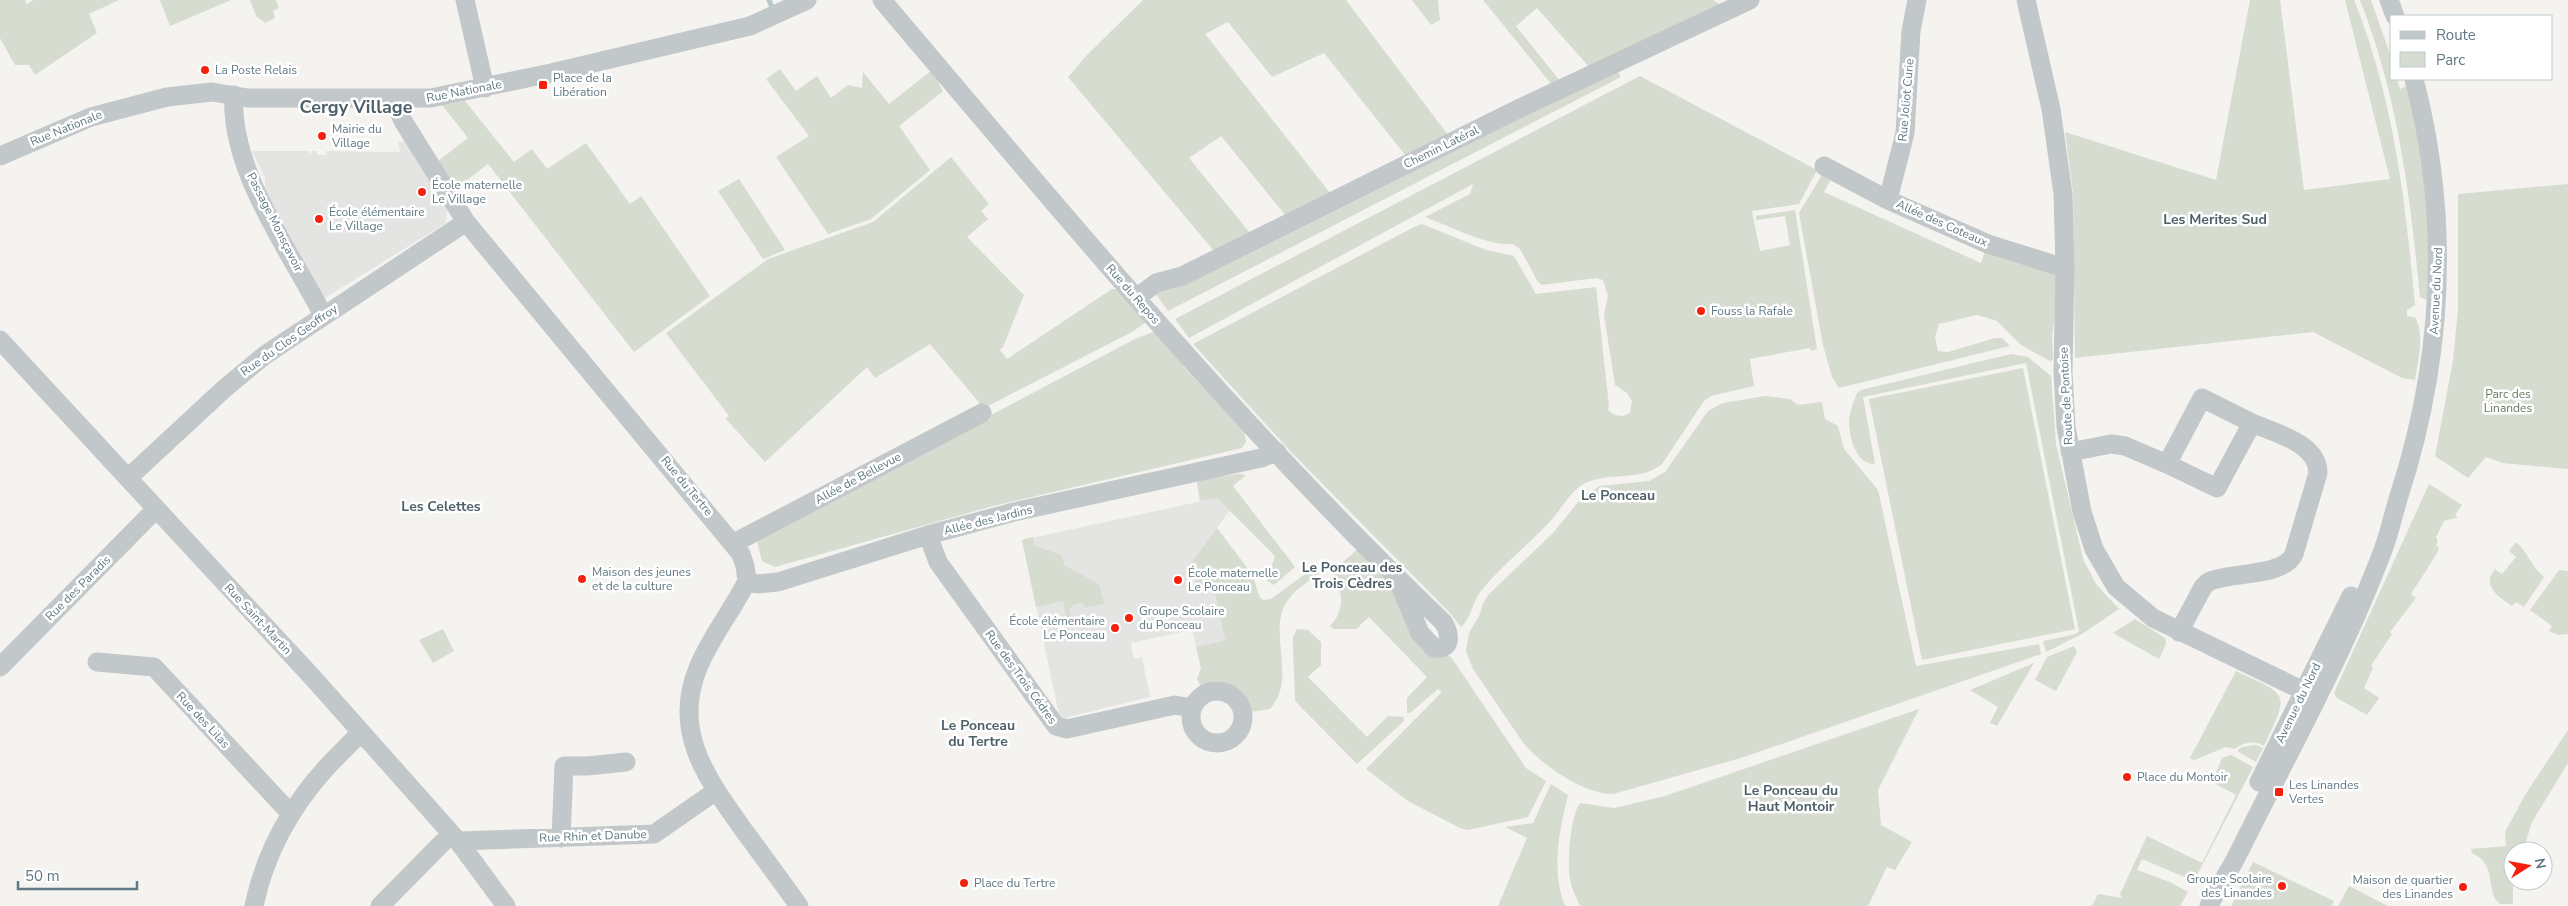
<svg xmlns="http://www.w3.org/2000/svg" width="2568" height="906" font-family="'Nunito Sans',sans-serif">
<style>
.built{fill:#e4e5e3}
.green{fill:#d6dcd0}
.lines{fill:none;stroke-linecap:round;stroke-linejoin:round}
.stream{stroke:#b9c9cc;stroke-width:5}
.minor{stroke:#c2c7c9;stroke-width:19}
.poi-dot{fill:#f5210e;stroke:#fff;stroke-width:2}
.labels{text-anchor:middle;stroke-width:5;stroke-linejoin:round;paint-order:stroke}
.poi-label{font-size:12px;fill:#607983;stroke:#fff;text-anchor:start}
.street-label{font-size:12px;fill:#607983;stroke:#fff}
.park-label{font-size:12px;fill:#697a5f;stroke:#fff}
.neighbourhood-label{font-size:14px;font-weight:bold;fill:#4e6068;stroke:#fff}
.district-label{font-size:18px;font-weight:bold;fill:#4e6068;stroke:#fff}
</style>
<rect width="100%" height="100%" fill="#f4f3ef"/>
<path class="built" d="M398,142H405L447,210L446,223L325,298L309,276L274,212L265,188V178L252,151H308L312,154V151H317V155H326V151L400,152Z
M1216,498L1230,510L1192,562L1213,585L1225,640L1196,647L1192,630L1131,643L1134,659L1142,657L1150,697L1060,719L1022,540Z"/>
<path class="green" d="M0,0H25L27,4L33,0H119L89,14L97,33L35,75L29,65H15L0,38Z
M160,0H231L170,26Z
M250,0H276L279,8L273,11L275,18L265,23L256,16Z
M1143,0H1346L1448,135L1406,156L1324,53L1272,77L1228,22L1205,34L1330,193L1286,216L1221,136L1189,158L1250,233L1214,251L1068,77L1087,55Z
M1412,0H1438L1440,20L1431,25Z
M1483,0H1713L1721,5L1590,68L1537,8L1516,26L1560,81L1552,85Z
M2250,0H2280L2304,190L2390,179L2345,0H2354C2394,99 2405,199 2415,305L2407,310V316L2415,317C2425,335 2418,361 2415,380L2402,378L2313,332L2075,358L2073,192L2065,132L2216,180Z
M2360,0H2371L2392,60V79H2397L2400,89L2407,86L2417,130L2429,209V301L2420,297C2410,195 2398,96 2360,0Z
M780,69L796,91L817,76L831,98L848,85L862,88L863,72L889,104L932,70L943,91L899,126L930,170L871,219L828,234L776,157L809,136L766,79Z
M1617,70L1621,77L1168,311L1156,294Z
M1640,76L1817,170L1799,204L1752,211L1760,251L1790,245L1785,216L1756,220V216L1795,210L1817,349L1811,351L1810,348L1750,359L1754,386L1711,396L1704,401L1662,464C1639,484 1603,469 1579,487C1569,495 1562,507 1554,517C1531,543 1503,564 1481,591C1472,602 1472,618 1461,627L1448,611L1293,454L1193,344L1414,227L1422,224L1486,250L1514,256L1536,294L1596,287L1609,406L1608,410C1615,416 1622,418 1630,413L1632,401L1627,393L1615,385L1604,315L1608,296L1603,280L1596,278L1542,285L1538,282L1520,249L1513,244C1486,246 1450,226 1425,217L1470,194L1473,184L1189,338L1175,319Z
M465,101L514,162L532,149L547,169L586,143L630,204L641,196L710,296L634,352L488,164L454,190L438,161L468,138L442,105Z
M951,157L989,204L981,211L988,219L967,237L1024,295L1003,347L1000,350L1007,359L1112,289H1118L1146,322L1132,332L980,410L981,405L930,344L875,378L867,367L765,462L726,419L729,416L666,333L768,259L873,222Z
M1823,173L1831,179L1824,192L1981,263L1986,248L2058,271L2061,277L2052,335L2053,360L2050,361L2021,345L1997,321L1977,315L1939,324L1935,337L1938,351L1948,352L1995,338H2002L2010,346L1839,388L1832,377L1823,345L1799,213Z
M739,179L785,250L763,259L718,191Z
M2568,184V469L2502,463L2486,457L2468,478L2435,456L2453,361L2458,308V194Z
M1156,331L1184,364L1183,366L1244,432L1246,442L1242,448L993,506L775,567L762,561L756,538L864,481L990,419L991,415L1135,339Z
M2011,354L2028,357L2051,376L2056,444L2083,559L2096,584L2119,609L2082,634L2046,652L2043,641L2076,634L2079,631L2026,363L1863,397L1875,463L1873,464C1854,462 1849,435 1849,419C1850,411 1854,401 1857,393L1861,390Z
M2023,368L2075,629L1922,660L1869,399Z
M1765,396L1790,399L1798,405L1822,402L1825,419L1838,426L1844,449L1878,490L1916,666L2039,644L2041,654L1741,758L1613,794C1585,795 1538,763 1522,741L1473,669L1466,651L1469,633L1479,616L1483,604L1488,595L1553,533L1583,496L1600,486L1649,481L1665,472L1708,411L1723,403Z
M1221,473L1222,476L1239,474L1246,475L1233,486L1295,567L1274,585L1267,581L1275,556L1217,498L1200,501L1196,478Z
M2429,484L2462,505L2455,515L2458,517L2444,521L2436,537L2438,541L2436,545L2439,548L2436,555L2411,594L2416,598L2390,632L2392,634L2371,666L2373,668L2364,688L2379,698L2367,715L2337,698L2334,693Z
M1217,528L1252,574L1260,598L1264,600L1271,599L1316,566L1320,573C1311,580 1300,586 1292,595C1262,626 1300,676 1270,709L1250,712C1246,709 1246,707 1244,702C1235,683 1220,685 1202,689L1197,679L1201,668L1196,647L1225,640L1213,585L1197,588L1192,562Z
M1033,537L1035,546L1062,555L1064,565L1099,584L1104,604L1084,608L1083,603L1073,605L1069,610L1071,622L1068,623L1063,601L1036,607L1022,540Z
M2516,542C2529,553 2531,567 2544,577L2524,607L2516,602L2512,606C2499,597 2481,586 2495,569L2502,574L2516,557L2509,551Z
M1360,547L1390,579L1446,655L1451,657L1526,768L1546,781L1528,817L1468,830L1460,828L1408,801L1366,769L1442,692L1438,689L1410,713H1407V698L1427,677L1369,617L1356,629H1334L1330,626C1342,614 1344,598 1337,583C1335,578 1333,576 1333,571Z
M2559,570L2568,571V634L2558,635L2549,631L2552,626L2530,610Z
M2135,619L2165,638L2166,644L2159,659L2113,633Z
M443,629L454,651L433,663L419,640Z
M1297,629L1308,630L1321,642V665L1308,677L1367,737L1388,716L1404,717V721L1357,764L1295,701L1293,646V637Z
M2074,646L2077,652L2056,691L2035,680L2047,657Z
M2034,663L1997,726L1990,723L1998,707L1970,690Z
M2236,671C2289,696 2290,691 2264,746C2255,740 2243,742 2235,749L2226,747L2194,760L2190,758Z
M1919,709L1878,790L1881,825L1912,842L1895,870L1887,867L1868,906H1580C1576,898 1572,889 1570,880C1567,864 1570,817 1580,803L1614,808L1665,796Z
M2568,730V763L2532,822L2523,851H2513V904H2500C2484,892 2499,865 2472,853L2471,849L2506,846L2505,832L2525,795Z
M2256,745L2263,748L2256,762L2237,751L2242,747Z
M2231,755L2253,767L2194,881L2142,859L2137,870L2170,882L2188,892L2180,906H2092L2098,894L2122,898L2120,894L2147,836L2202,863L2236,795L2212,782L2222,758Z
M1551,784L1568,795C1559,832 1551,869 1565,906H1498L1527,838L1505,827L1533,823Z
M2253,862L2334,901L2332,906H2231Z
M2349,886L2388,906H2338Z"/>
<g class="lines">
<path class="stream" d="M769,0L771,5"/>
<path class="minor" d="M465,0L485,88
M882,0C1062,213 1241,429 1443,622C1450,633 1453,651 1434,648L1420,633L1397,578
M2026,0L2051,109L2063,194L2065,268L2063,372L2066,427L2082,512L2094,549L2116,587L2153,618L2316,697
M2389,0L2395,16
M234,95C229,169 290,251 323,315
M398,100L399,112L403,121L466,222L741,554L745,566L747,581C732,611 710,638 698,668C671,733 709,781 745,832C763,856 781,881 799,906
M0,156L91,117L167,97L212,92L248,98H431L551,73L750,26L807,0
M1824,166L1888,200L1988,244L2065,268
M1888,200L1905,133L1911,31L1917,0
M1136,298L1156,283L1182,276L1518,109L1750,0
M0,340L314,679L458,841L506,906
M2202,398L2252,423L2217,488L2167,464Z
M2070,452L2111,444L2125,446L2167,464
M128,478L224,389L265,355L466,222
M928,535L938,562L1056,726L1067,729L1175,705L1192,708
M734,543L982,413
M747,581L757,584L778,582L928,535L1014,512L1261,458L1277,452
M2179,632L2203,587L2208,582C2229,572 2284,577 2294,554L2318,473C2318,443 2275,433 2252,423
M97,662L154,667L290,813
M0,667L156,509
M1191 717a26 26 0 1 1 52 0a26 26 0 1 1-52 0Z
M2259,782L2351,596
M561,838L564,766H587L626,762
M458,841L654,834L716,791
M254,906C265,853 290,808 326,768C337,756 350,744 361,732
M380,906L451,834
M2209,906C2217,888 2230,871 2239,852C2288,753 2344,654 2383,550C2389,534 2393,516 2398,499C2443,361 2451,220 2414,79"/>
</g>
<g class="poi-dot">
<circle cx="205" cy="70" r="5"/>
<rect x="538" y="80" width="10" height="10" rx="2.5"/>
<circle cx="322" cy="136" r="5"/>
<circle cx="422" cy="192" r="5"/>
<circle cx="319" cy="219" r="5"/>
<circle cx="1701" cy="311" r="5"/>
<circle cx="582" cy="579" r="5"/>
<circle cx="1178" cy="580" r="5"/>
<circle cx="1129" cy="618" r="5"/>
<circle cx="1115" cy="628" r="5"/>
<circle cx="2127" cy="777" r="5"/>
<rect x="2274" y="787" width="10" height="10" rx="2.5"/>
<circle cx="964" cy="883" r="5"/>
<circle cx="2282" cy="886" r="5"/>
<circle cx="2463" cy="887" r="5"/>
</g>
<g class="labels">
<g class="poi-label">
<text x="215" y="74">La Poste Relais</text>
<text x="553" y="82">Place de la<tspan x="553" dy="14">Libération</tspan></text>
<text x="332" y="133">Mairie du<tspan x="332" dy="14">Village</tspan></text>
<text x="432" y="189">École maternelle<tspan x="432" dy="14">Le Village</tspan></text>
<text x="329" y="216">École élémentaire<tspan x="329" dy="14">Le Village</tspan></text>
<text x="1711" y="315">Fouss la Rafale</text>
<text x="592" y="576">Maison des jeunes<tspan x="592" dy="14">et de la culture</tspan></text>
<text x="1188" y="577">École maternelle<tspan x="1188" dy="14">Le Ponceau</tspan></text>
<text x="1139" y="615">Groupe Scolaire<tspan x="1139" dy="14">du Ponceau</tspan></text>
<text x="1105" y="625" text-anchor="end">École élémentaire<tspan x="1105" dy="14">Le Ponceau</tspan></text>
<text x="2137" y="781">Place du Montoir</text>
<text x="2289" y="789">Les Linandes<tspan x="2289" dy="14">Vertes</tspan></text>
<text x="2272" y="883" text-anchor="end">Groupe Scolaire<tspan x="2272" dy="14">des Linandes</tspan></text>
<text x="2453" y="884" text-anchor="end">Maison de quartier<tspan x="2453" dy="14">des Linandes</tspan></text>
<text x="974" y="887">Place du Tertre</text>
</g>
<g class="street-label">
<text transform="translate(464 91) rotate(-11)" y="4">Rue Nationale</text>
<text transform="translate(1906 100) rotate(-85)" y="4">Rue Joliot Curie</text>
<text transform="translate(66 128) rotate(-22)" y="4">Rue Nationale</text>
<text transform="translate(1441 147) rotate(-26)" y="4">Chemin Latéral</text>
<text transform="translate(275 222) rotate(63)" y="4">Passage Monsçavoir</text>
<text transform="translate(1942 223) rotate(24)" y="4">Allée des Coteaux</text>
<text transform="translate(2436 291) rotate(-87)" y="4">Avenue du Nord</text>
<text transform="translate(1133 294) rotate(49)" y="4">Rue du Repos</text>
<text transform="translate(289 340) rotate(-35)" y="4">Rue du Clos Geoffroy</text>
<text transform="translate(2066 396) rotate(-93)" y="4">Route de Pontoise</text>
<text transform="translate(858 478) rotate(-28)" y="4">Allée de Bellevue</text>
<text transform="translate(687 486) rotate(50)" y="4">Rue du Tertre</text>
<text transform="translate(988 520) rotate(-14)" y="4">Allée des Jardins</text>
<text transform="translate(78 588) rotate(-45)" y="4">Rue des Paradis</text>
<text transform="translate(258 619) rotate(47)" y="4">Rue Saint-Martin</text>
<text transform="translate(1021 677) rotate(54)" y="4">Rue des Trois Cédres</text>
<text transform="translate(2298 703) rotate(-64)" y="4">Avenue du Nord</text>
<text transform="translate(203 720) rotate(47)" y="4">Rue des Lilas</text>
<text transform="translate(593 836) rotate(-2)" y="4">Rue Rhin et Danube</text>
</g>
<g class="park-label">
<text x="2508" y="398">Parc des<tspan x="2508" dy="14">Linandes</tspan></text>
</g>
<g class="neighbourhood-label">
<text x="2215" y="224">Les Merites Sud</text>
<text x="1618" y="500">Le Ponceau</text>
<text x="441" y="511">Les Celettes</text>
<text x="1352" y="572">Le Ponceau des<tspan x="1352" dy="16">Trois Cèdres</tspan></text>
<text x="978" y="730">Le Ponceau<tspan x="978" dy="16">du Tertre</tspan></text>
<text x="1791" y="795">Le Ponceau du<tspan x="1791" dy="16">Haut Montoir</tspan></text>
</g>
<g class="district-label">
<text x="356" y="113">Cergy Village</text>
</g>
</g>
<rect x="2390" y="15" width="162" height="65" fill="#ffffff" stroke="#bfc9cd"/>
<rect x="2400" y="31" width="25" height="8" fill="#c2c7c9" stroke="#bfc9cd"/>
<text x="2436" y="40" font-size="15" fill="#607983">Route</text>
<rect x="2400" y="52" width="25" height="15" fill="#d6dcd0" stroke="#bfc9cd"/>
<text x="2436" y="65" font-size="15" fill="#607983">Parc</text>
<g transform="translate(2528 866) rotate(79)"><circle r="24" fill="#ffffff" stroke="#bfc9cd"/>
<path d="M0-4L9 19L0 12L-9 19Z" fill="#f5210e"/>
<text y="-8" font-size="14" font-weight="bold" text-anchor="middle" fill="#607983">N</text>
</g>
<path d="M18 881v8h119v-8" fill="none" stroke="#607983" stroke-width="2.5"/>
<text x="25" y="881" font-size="15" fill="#607983" stroke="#ffffff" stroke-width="4" paint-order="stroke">50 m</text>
</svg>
